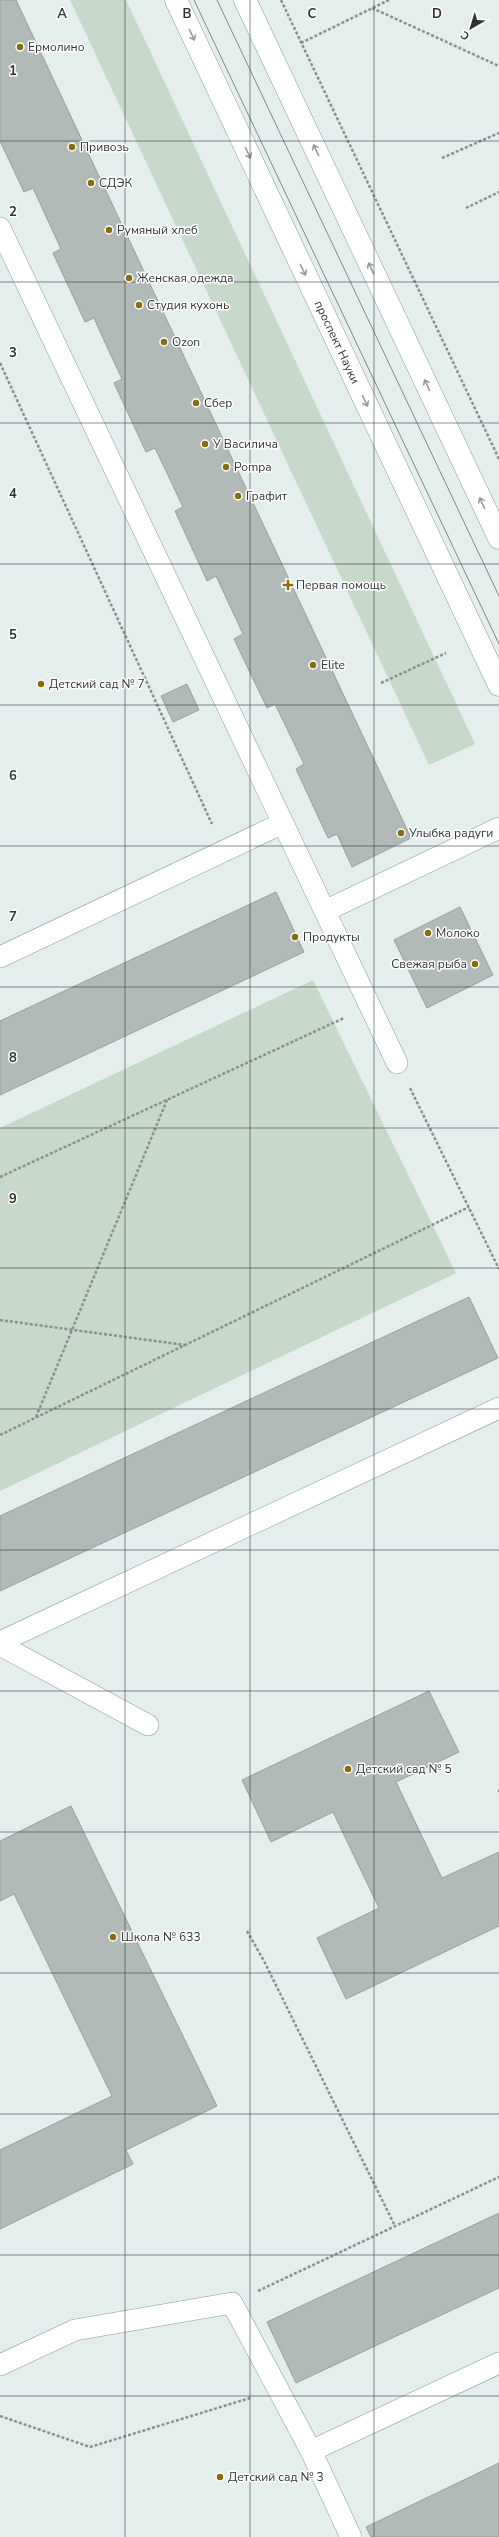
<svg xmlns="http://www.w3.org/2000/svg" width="499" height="2537" font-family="'Nunito Sans',sans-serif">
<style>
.green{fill:#c6d9cb}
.building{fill:#b1bab7;stroke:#97a09d}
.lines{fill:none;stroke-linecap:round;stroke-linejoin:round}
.service-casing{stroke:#8f9999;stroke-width:22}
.secondary-casing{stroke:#8f9999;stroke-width:23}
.path{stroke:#899190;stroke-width:2.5;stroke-dasharray:3 2;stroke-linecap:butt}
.service{stroke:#fff;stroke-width:21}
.secondary{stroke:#fff;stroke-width:22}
.tram{stroke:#808887;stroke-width:1}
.oneway{stroke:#989a9a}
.grid{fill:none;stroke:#303534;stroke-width:1;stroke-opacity:0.55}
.poi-dot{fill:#866e0c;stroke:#fff;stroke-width:1.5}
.labels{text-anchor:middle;stroke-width:3;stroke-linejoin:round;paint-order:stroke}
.poi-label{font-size:12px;fill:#303534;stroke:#fff;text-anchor:start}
.street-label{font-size:12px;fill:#303534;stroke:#fff}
.grid-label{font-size:13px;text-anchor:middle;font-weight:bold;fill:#303534;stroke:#fff;stroke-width:3;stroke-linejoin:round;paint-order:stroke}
</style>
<rect width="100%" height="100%" fill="#e3eeed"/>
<path class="green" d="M70,0H126L475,744L429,765Z
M313,980L456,1273L0,1491V1128Z"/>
<path class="building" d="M0,0H16L411,838L352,867L337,834L328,838L296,769L304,764L275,704L267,708L234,639L243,634L216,576L207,581L175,511L183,507L155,448L146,452L114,383L122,379L108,349L94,318L85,322L53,253L61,249L33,188L24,192L0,141Z
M187,684L199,710L173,722L161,696Z
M276,892L304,952L0,1095V1021Z
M460,907L493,975L427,1008L394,940Z
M469,1297L498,1358L0,1591V1516Z
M429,1691L459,1752L396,1782L442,1878L499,1852V1926L346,1999L317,1938L379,1908L333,1812L271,1842L242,1780Z
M71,1806L217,2106L126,2150L133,2164L0,2229V2150L112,2096L14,1894L0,1901V1841Z
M499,2213V2288L296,2383L267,2322Z
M499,2463V2537H371L366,2527Z"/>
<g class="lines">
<defs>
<path id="service" d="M0,228L397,1063
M325,911L499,828
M0,957L283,823
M0,1642L499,1408
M0,1645L148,1725
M0,2365L75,2330L232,2303L311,2451L499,2363
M311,2451L351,2537"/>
<path id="secondary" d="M176,0L499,685
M245,0L499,538"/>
</defs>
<use href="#service" class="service-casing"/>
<use href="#secondary" class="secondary-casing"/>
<path class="path" d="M281,0L499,459
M372,8L499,66
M301,43L389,0
M442,158L499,133
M466,208L499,192
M0,363L212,824
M381,683L446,653
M410,1088L499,1269
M0,1177L344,1018
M0,1320L185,1345
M36,1417L167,1100
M0,1435L469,1207
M498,1791H499
M247,1931L264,1961L395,2226
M258,2291L499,2177
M0,2416L90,2447L250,2398"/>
<use href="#service" class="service"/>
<use href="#secondary" class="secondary"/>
<path class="tram" d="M194,0L499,644
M217,0L499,596"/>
</g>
<defs><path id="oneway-shaft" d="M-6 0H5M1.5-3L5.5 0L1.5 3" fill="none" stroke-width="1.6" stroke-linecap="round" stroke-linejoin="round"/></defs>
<g class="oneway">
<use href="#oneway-shaft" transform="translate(192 35) rotate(65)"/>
<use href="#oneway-shaft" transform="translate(316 150) rotate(-115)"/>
<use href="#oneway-shaft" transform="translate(248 153) rotate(65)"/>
<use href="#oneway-shaft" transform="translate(371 268) rotate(-115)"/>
<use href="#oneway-shaft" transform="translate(303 270) rotate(65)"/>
<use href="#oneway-shaft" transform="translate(427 385) rotate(-115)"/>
<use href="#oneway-shaft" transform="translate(365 401) rotate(65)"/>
<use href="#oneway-shaft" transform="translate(482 503) rotate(-115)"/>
</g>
<path class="grid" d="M125,0V2537M250,0V2537M374,0V2537M0,141H499M0,282H499M0,423H499M0,564H499M0,705H499M0,846H499M0,987H499M0,1128H499M0,1268H499M0,1409H499M0,1550H499M0,1691H499M0,1832H499M0,1973H499M0,2114H499M0,2255H499M0,2396H499"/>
<g class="poi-dot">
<circle cx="20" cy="47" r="4"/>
<circle cx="72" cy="147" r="4"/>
<circle cx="91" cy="183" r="4"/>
<circle cx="109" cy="230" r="4"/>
<circle cx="129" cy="278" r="4"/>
<circle cx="139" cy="305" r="4"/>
<circle cx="164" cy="342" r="4"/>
<circle cx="196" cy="403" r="4"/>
<circle cx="205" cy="444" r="4"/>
<circle cx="226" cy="467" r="4"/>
<circle cx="238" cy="496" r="4"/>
<path d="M286 579h4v4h4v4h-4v4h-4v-4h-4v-4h4z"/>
<circle cx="313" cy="665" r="4"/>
<circle cx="41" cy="684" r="4"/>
<circle cx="401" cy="833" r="4"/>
<circle cx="428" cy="933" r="4"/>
<circle cx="295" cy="937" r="4"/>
<circle cx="475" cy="964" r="4"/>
<circle cx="348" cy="1769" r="4"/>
<circle cx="113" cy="1937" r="4"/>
<circle cx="220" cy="2477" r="4"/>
</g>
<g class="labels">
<g class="poi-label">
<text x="28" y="51">Ермолино</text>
<text x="80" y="151">Привозь</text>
<text x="99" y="187">СДЭК</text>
<text x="117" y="234">Румяный хлеб</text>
<text x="137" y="282">Женская одежда</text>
<text x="147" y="309">Студия кухонь</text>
<text x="172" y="346">Ozon</text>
<text x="204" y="407">Сбер</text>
<text x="213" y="448">У Василича</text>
<text x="234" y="471">Pompa</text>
<text x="246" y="500">Графит</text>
<text x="296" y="589">Первая помощь</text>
<text x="321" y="669">Elite</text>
<text x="49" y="688">Детский сад № 7</text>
<text x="409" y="837">Улыбка радуги</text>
<text x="436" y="937">Молоко</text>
<text x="303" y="941">Продукты</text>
<text x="467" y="968" text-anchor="end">Свежая рыба</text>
<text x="356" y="1773">Детский сад № 5</text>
<text x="121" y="1941">Школа № 633</text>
<text x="228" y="2481">Детский сад № 3</text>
</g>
<g class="street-label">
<text transform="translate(337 342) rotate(65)" y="4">проспект Науки</text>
</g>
</g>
<g class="grid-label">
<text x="62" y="18">A</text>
<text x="187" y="18">B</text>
<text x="312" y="18">C</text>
<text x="437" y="18">D</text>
<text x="13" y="75">1</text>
<text x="13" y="216">2</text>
<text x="13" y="357">3</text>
<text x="13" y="498">4</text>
<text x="13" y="639">5</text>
<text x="13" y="780">6</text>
<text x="13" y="921">7</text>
<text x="13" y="1062">8</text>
<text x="13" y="1203">9</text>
</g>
<g transform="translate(471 28) rotate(218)" stroke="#ffffff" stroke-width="3" paint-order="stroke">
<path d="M0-3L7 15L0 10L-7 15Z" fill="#303534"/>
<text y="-6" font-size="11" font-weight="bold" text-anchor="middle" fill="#303534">С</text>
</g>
</svg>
